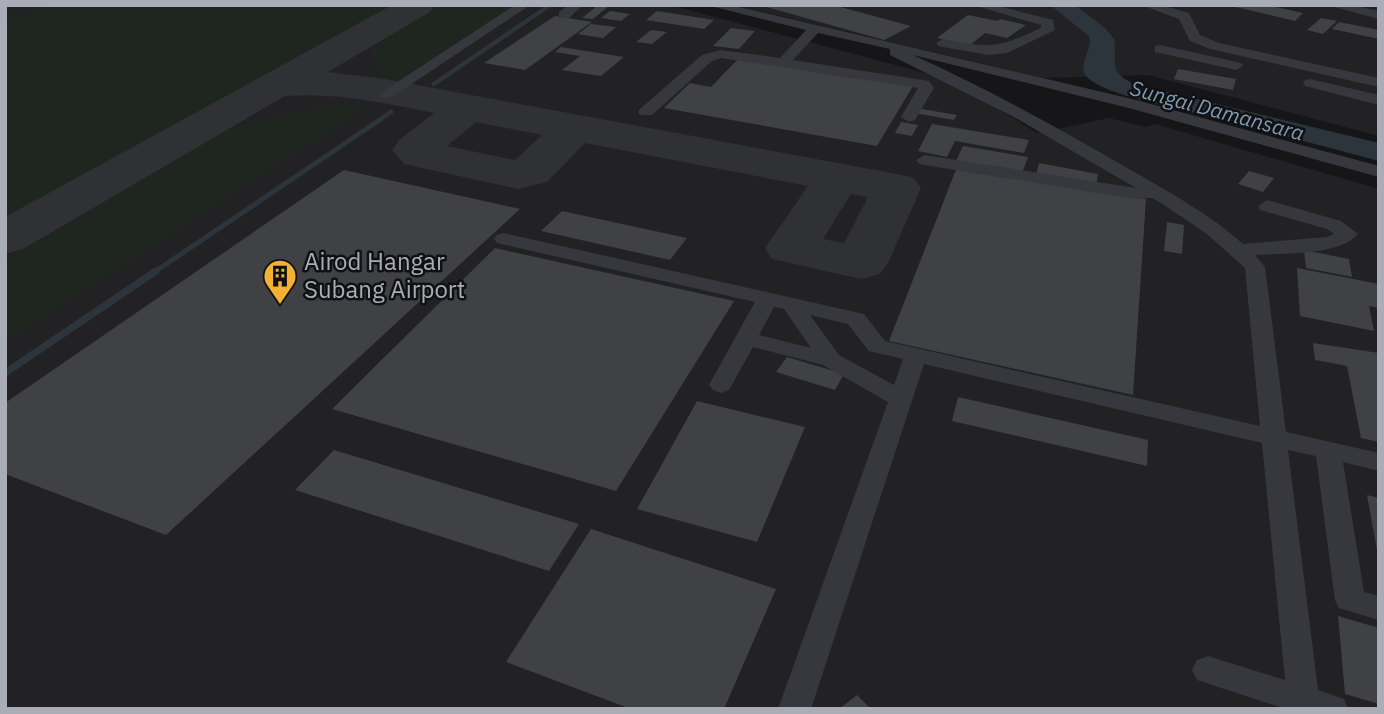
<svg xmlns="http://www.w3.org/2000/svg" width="1384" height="714" font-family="'IBM Plex Sans',sans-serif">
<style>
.built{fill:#222225}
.green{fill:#1e261f}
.water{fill:#2c353c}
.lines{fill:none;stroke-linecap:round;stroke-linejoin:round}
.stream-far2{stroke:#2c353c;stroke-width:4.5}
.stream-far1{stroke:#2c353c;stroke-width:5}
.stream{stroke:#2c353c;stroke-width:7}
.taxiway{fill:#303135;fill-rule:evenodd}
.building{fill:#404145}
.minor{fill:#37383d;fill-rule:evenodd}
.labels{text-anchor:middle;stroke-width:5;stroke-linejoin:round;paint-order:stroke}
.far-water-label{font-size:21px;font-style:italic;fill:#7f9bb3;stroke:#111113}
.poi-label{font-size:24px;fill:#a8adb8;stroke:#111113;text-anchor:start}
</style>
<rect width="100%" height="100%" fill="#161618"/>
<path class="built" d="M5,5H670L918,71L964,87L1037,133L1109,118L1146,127L1155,124L1379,189V709H5Z
M733,5H1379V136L1148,75L1043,78Z"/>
<path class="green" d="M49,5H391L5,218V22Z
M441,5H521L403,81L384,74L374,63V49L387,37Z
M337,106L366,107L5,342V260L232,127L303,110Z"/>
<path class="water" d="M1050,5H1075L1105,28L1114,39C1118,64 1106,70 1134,84L1379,143V161C1322,146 1265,131 1208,116C1181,109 1104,95 1087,77C1076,65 1094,49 1089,36Z"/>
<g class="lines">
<path class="stream-far2" d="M434,84L550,5
M379,120L391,112"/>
<path class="stream-far1" d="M153,273L381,119"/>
<path class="stream" d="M5,373L156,271"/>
<path class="taxiway" d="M392,5H435L430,12L328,72L385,79L897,174L914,178L921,188L888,263L880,274L861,279L772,259L765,248L808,186L585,143L547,182L518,189L404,164L392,150L399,140L434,113C385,103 336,92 285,96L23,249L5,254V217ZM476,122L542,135L515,160L447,146ZM851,194L868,197L844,243L823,239Z"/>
</g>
<path class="building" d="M598,5H610L593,19L582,18Z
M833,5L911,26L884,40L763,6Z
M1227,5H1267L1303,13L1295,21Z
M610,11L630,14L621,21L601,18Z
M657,11L714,20L704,29L646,20Z
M968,15L997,21L1000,19L1026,25L1007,38L985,33L969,46L937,38Z
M555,16L592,22L525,70L484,63Z
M1321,18L1337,21L1323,34L1307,30Z
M1339,22L1379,30V39L1332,29Z
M591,24L616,27L603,38L578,34Z
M731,28L755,31L739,49L713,46Z
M651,30L667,32L652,44L636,42Z
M561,47L624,57L601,76L562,70L580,56L555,52Z
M739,58L913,86L877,146L664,108L690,83L711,87Z
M1178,69L1236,79L1233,90L1174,79Z
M916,108L957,115L954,120L914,113Z
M901,122L918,125L912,136L895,133Z
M932,124L1029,140L1024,153L955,141L947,157L918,151Z
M963,146L1028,157L1022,173L956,161Z
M1039,163L1098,174L1096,186L1036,175Z
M957,167L1146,199L1133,395L889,341Z
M344,170L520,209L166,535L5,474V403Z
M1249,171L1274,178L1263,192L1238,184Z
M562,211L687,238L670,260L541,231Z
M1167,222L1184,225L1182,254L1164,251Z
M495,248L734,301L616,491L332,409Z
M1304,250L1349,259L1352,277L1306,268Z
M1297,268L1379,284V308L1369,306L1374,331L1300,316Z
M1313,343L1379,353V442L1361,438L1347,366L1315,360Z
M787,357L844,374L835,390L776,372Z
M958,397L1148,440L1147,466L952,421Z
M697,401L805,427L757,542L637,509Z
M334,450L579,524L549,571L295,490Z
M1367,495L1379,498V550H1377Z
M591,529L776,589L724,709H631L506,662Z
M1338,616L1379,628V704L1345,694Z
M857,695L871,709H839Z"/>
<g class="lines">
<path class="minor" d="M515,5H530L392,97H382L379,94Z
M569,5H583L569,18H559V12Z
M707,5H731L1136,100L1379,166V177L1125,107L913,55C988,89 1060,129 1131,170C1170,193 1210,214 1243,244L1327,237L1334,234L1327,229L1260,210L1258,206L1267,200L1341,221L1358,234C1340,256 1281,253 1255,255L1265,267L1286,432L1379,453V471L1343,462L1364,592L1379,596V620L1339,608L1335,600L1316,456L1288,450L1318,690L1344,699L1348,709H1286L1197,680L1192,670L1197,660L1208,656L1285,680L1262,443L924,364L811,709H778L888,402L823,365L753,347L729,390L721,393L713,390L709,385L755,302L497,243L494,239L497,235L504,233L864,314L885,341L1260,426L1245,268L1207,234L1161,203L1152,198L1133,199L919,164L916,160L925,155L1136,188L1012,116L890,55V49L818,33L793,60L929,81L934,88L915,120L909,122L901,117L918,88L721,58L712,61L652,115H640L638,112L640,109L702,55L721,50L780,58L806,30ZM774,307L784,309L811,348L759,335ZM810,315L848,324L869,351L903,359L894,385L839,355Z
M973,5H995L1053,20L1055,30L1007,53L988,55L938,46L936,43L943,39C993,48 995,49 1041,28V25Z
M1141,5H1161L1189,13L1200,35L1219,43L1379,78V87L1210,49L1190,41L1179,19Z
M1327,5H1352L1379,11V19Z
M1160,45L1241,63L1243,66L1236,70L1155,52V46Z
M1310,79L1379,95V105L1305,86L1303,83L1305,80Z"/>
</g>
<defs>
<symbol id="building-pin" viewBox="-11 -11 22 30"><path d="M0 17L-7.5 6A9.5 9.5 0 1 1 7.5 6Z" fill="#f2b134" stroke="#111113"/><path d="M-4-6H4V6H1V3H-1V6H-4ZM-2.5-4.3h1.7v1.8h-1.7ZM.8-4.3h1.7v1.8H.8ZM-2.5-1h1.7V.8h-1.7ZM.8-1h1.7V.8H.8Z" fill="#111"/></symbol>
</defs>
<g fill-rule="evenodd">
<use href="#building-pin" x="261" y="257" width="38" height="52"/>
</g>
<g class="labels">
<g class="far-water-label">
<text transform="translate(1217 111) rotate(15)" y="7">Sungai Damansara</text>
</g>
<g class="poi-label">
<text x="304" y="270">Airod Hangar<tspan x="304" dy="28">Subang Airport</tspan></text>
</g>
</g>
<rect width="1384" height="714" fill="none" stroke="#a8adb8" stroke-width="14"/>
</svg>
